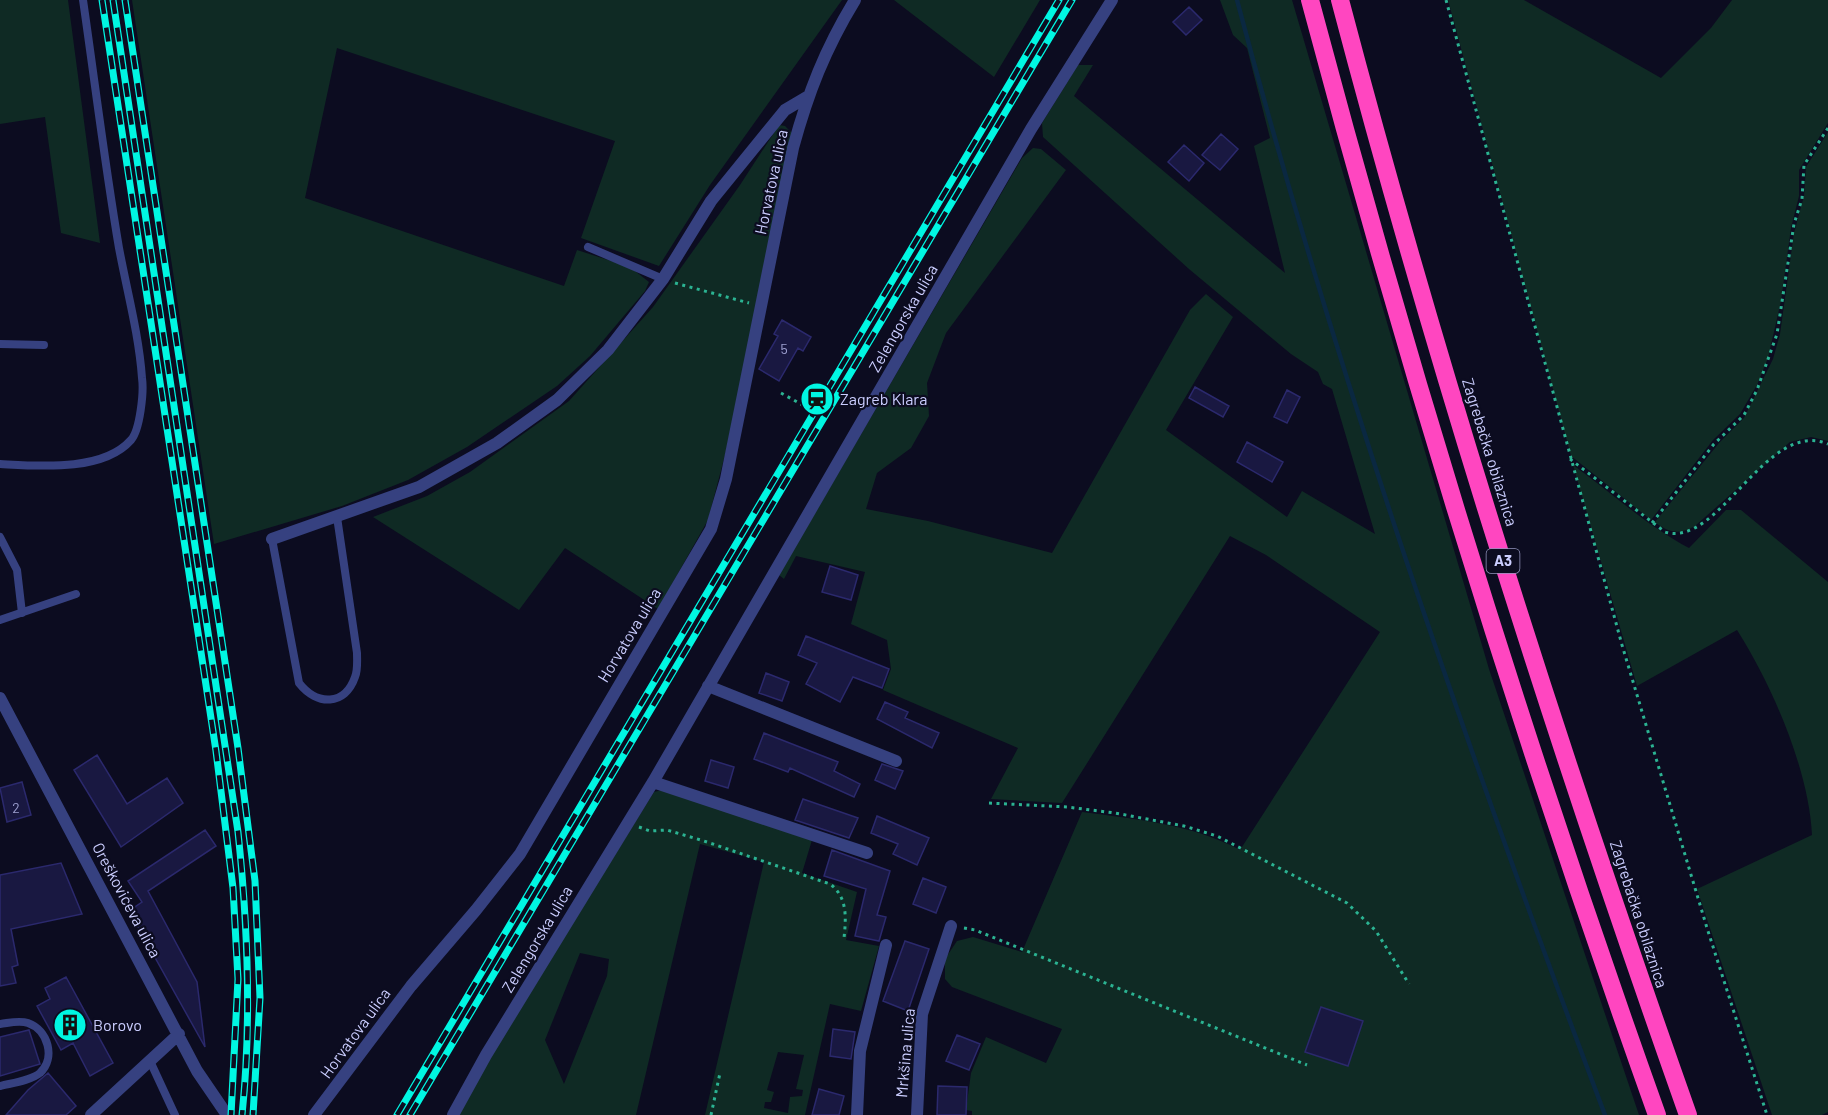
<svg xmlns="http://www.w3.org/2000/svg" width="1828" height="1115" font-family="Barlow,sans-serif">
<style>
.green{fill:#0f2a24;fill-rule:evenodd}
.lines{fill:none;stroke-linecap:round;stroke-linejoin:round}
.stream{stroke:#0a2841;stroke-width:4.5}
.building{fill:#191841;stroke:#2b296d;stroke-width:1.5}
.path{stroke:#2bb392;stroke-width:3;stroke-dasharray:3 4.5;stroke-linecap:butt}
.service{stroke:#364180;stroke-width:8}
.minor{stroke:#364180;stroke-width:12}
.motorway{stroke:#ff46c0;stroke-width:18}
.rail-casing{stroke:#00f6e2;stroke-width:7}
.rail{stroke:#0c0c20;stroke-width:4.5;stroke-dasharray:14;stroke-linecap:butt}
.labels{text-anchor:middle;stroke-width:4.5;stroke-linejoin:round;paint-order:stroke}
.number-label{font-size:14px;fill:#9ea0d0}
.shield{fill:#0c0c20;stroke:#9294bc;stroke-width:1.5}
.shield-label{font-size:15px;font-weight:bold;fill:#cbceff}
.street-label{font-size:16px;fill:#cbceff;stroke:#0c0c20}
.poi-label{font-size:16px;fill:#cbceff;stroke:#0c0c20;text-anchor:start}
</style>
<rect width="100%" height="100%" fill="#0c0c20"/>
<path class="green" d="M0,0H68L100,243L61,233L45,117L0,124Z
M132,0H842L710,185L659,266L581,238L615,141L337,48L305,198L564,286L577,250L630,267L649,282L645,291L590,356L557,386L467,447L408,480L342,506L214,544Z
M894,0H1040L994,77Z
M1220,0H1292L1489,669L1639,1115H972V1111L966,1110L971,1073L986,1037L1046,1063L1062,1029L952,987L945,979V959L957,941L973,937L1022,952L1082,812C1135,819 1192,824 1240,850L1380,632L1266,555L1230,536L1062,803L991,799L1018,748L883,690L891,669L887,640L851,624L865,572L796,556L784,579L779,575L1022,158L1033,148L1041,149L1066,170L946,333L927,383L929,416L911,448L877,473L866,509L928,521L1052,553L1190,310L1206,294L1233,317L1166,430L1287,517L1302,491L1375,534L1332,389L1323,384L1318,372L1291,354L1189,269L1043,137L1042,123L1078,65H1093L1074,96L1285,273L1254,146L1270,138L1247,48L1233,35Z
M1448,0H1524L1661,78L1711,28L1732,0H1828V123L1799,170V196L1791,228L1781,301L1768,358L1757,385L1740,414L1713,440L1651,520L1571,456Z
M779,125L785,126L792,133L726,451L708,520L658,609L565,548L519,610L373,517L427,496L470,472L569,401L653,307L740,185Z
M1828,132V441L1811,437L1790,442L1695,526C1680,535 1668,533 1655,522L1719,443L1744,418L1773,359L1780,334L1794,233L1804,196L1806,167Z
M1573,465C1612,493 1647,526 1689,548L1726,510H1741L1828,582V1112L1822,1115H1772L1697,889L1812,835C1809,770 1772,685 1737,630L1637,686Z
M662,790L812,840L802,873L857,892L846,940L879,946L861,1011L830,1004L805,1115H705L764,862L700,844L636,1115H458L498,1043L654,792ZM580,953L609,959L607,976L564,1084L545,1040ZM778,1052L804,1055L796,1089L803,1090L802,1096L790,1097L788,1113L764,1108L765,1102H771L774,1092L767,1090Z"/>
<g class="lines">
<path class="stream" d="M1237,0C1337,378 1467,749 1605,1115"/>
</g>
<path class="building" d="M1189,7L1202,20L1186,35L1173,22Z
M1221,134L1238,149L1220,170L1202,155Z
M1184,145L1204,163L1189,181L1168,162Z
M782,320L811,337L803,351L798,348L779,381L759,369L778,336L774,334Z
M1195,387L1229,406L1223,417L1189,398Z
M1287,390L1300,397L1287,423L1274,417Z
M1247,442L1283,462L1272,482L1237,462Z
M830,566L858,575L851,600L822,592Z
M806,636L889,669L882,688L853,677L840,702L806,684L817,663L798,655Z
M766,673L789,682L782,701L759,693Z
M885,702L908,712L905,718L939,733L932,748L877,719Z
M764,733L838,762L834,771L860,784L854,797L790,768L788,772L754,759Z
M97,755L127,804L167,778L183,803L121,847L74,770Z
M711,760L734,767L728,788L705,781Z
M882,764L903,771L895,789L875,780Z
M22,782L31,815L7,822L0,788Z
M803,799L858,818L849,838L795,820Z
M877,816L929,838L917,865L893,854L898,844L871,833Z
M205,830L216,846L148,891L197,982L205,1047L129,911L142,902L128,881Z
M832,850L890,871L877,915L886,917L879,941L855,936L866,889L824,876Z
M61,863L82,914L11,929L18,965L12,967L16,983L0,986V875Z
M923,878L946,887L936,913L913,904Z
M905,941L929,949L908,1011L883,1001Z
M66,977L113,1063L90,1076L73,1043L61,1050L37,1006L50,999L45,988Z
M1321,1007L1363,1021L1348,1066L1305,1052Z
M833,1029L855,1032L851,1059L830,1056Z
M29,1030L40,1064L0,1076V1037Z
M957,1035L980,1044L969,1070L946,1061Z
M48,1073L76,1106L66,1115H6L28,1090Z
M938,1086L967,1087L966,1115H937Z
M819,1089L844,1096L839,1115H812Z"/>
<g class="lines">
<path class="path" d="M1446,0L1622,645L1707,928L1767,1115
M675,283L749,303
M781,393L810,409
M1570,459L1665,532C1719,549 1766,418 1828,444
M1652,523L1714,444L1744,415L1757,390L1777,334L1794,224L1802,199L1804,165L1828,128
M989,803L1067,807L1115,813L1184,826L1217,836L1347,903L1376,931L1409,984
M639,827L650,831L667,830L704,841L830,884C848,897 846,919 844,938
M964,928L975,930L1307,1065
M711,1115L720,1073"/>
<path class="service" d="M588,247L663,279
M0,344L44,345
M0,464C38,466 103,472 131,440C140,430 144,392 142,378C139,335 127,291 119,248C105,166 95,83 83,0
M0,537L17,570L22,613
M272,539L299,683C317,706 345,706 355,677C358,670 357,660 357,653L337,517
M0,620L76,594
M0,1024C9,1023 19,1020 28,1023C48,1030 56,1058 40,1073C30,1081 12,1083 0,1086
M150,1061L175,1115"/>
<path class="minor" d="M272,539L419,487L497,443L557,400L608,350L663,279L711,201L785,110L807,97
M708,686L896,761
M0,698L197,1071L227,1115
M653,782L867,853
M91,1115L179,1034
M314,1115L411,986L476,910L520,854L711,529L726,479L793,148C808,93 825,49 855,0
M453,1115L486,1055L653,782L1031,129L1112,0
M857,1115L860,1051L886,945
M917,1115L922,1014L951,926"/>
<path class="motorway" d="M1310,0C1410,376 1526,749 1657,1115
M1340,0C1439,376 1558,748 1688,1115"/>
<defs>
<path id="rail" d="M102,0L216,751L233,888L238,979L231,1115
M113,0L238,832C248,927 252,1020 242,1115
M125,0L238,748L255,881L260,998L253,1115
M397,1115L1059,0
M410,1115L1072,0"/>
</defs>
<use href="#rail" class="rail-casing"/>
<use href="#rail" class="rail"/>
</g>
<defs>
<symbol id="station-disc" viewBox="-11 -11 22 22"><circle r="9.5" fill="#00f6e2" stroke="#0c0c20"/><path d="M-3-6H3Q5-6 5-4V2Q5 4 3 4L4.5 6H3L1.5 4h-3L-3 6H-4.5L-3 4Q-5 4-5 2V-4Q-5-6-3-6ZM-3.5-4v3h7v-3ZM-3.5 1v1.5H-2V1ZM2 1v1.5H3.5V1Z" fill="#111"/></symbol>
<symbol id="building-disc" viewBox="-11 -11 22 22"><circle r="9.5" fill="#00f6e2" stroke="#0c0c20"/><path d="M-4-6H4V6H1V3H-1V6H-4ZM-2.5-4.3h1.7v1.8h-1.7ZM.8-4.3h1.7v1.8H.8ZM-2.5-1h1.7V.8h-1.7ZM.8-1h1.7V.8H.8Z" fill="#111"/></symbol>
</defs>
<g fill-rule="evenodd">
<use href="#station-disc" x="798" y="380" width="38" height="38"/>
<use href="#building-disc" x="51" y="1006" width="38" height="38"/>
</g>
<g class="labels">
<g class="number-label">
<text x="784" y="354">5</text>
<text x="16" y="813">2</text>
</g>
<rect class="shield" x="1486.5" y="549" width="33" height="24" rx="4.5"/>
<g class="shield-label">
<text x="1503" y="566">A3</text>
</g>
<g class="street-label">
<text transform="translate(771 182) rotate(-78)" y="6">Horvatova ulica</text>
<text transform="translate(903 318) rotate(-60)" y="6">Zelengorska ulica</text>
<text transform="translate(1490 452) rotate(73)" y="6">Zagrebačka obilaznica</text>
<text transform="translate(629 635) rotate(-59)" y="6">Horvatova ulica</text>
<text transform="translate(127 900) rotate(62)" y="6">Oreškovićeva ulica</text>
<text transform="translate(1639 914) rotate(72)" y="6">Zagrebačka obilaznica</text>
<text transform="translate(537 939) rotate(-59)" y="6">Zelengorska ulica</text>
<text transform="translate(355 1033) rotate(-54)" y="6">Horvatova ulica</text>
<text transform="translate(905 1053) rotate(-85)" y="6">Mrkšina ulica</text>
</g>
<g class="poi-label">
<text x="840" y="405">Zagreb Klara</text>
<text x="93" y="1031">Borovo</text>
</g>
</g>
</svg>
